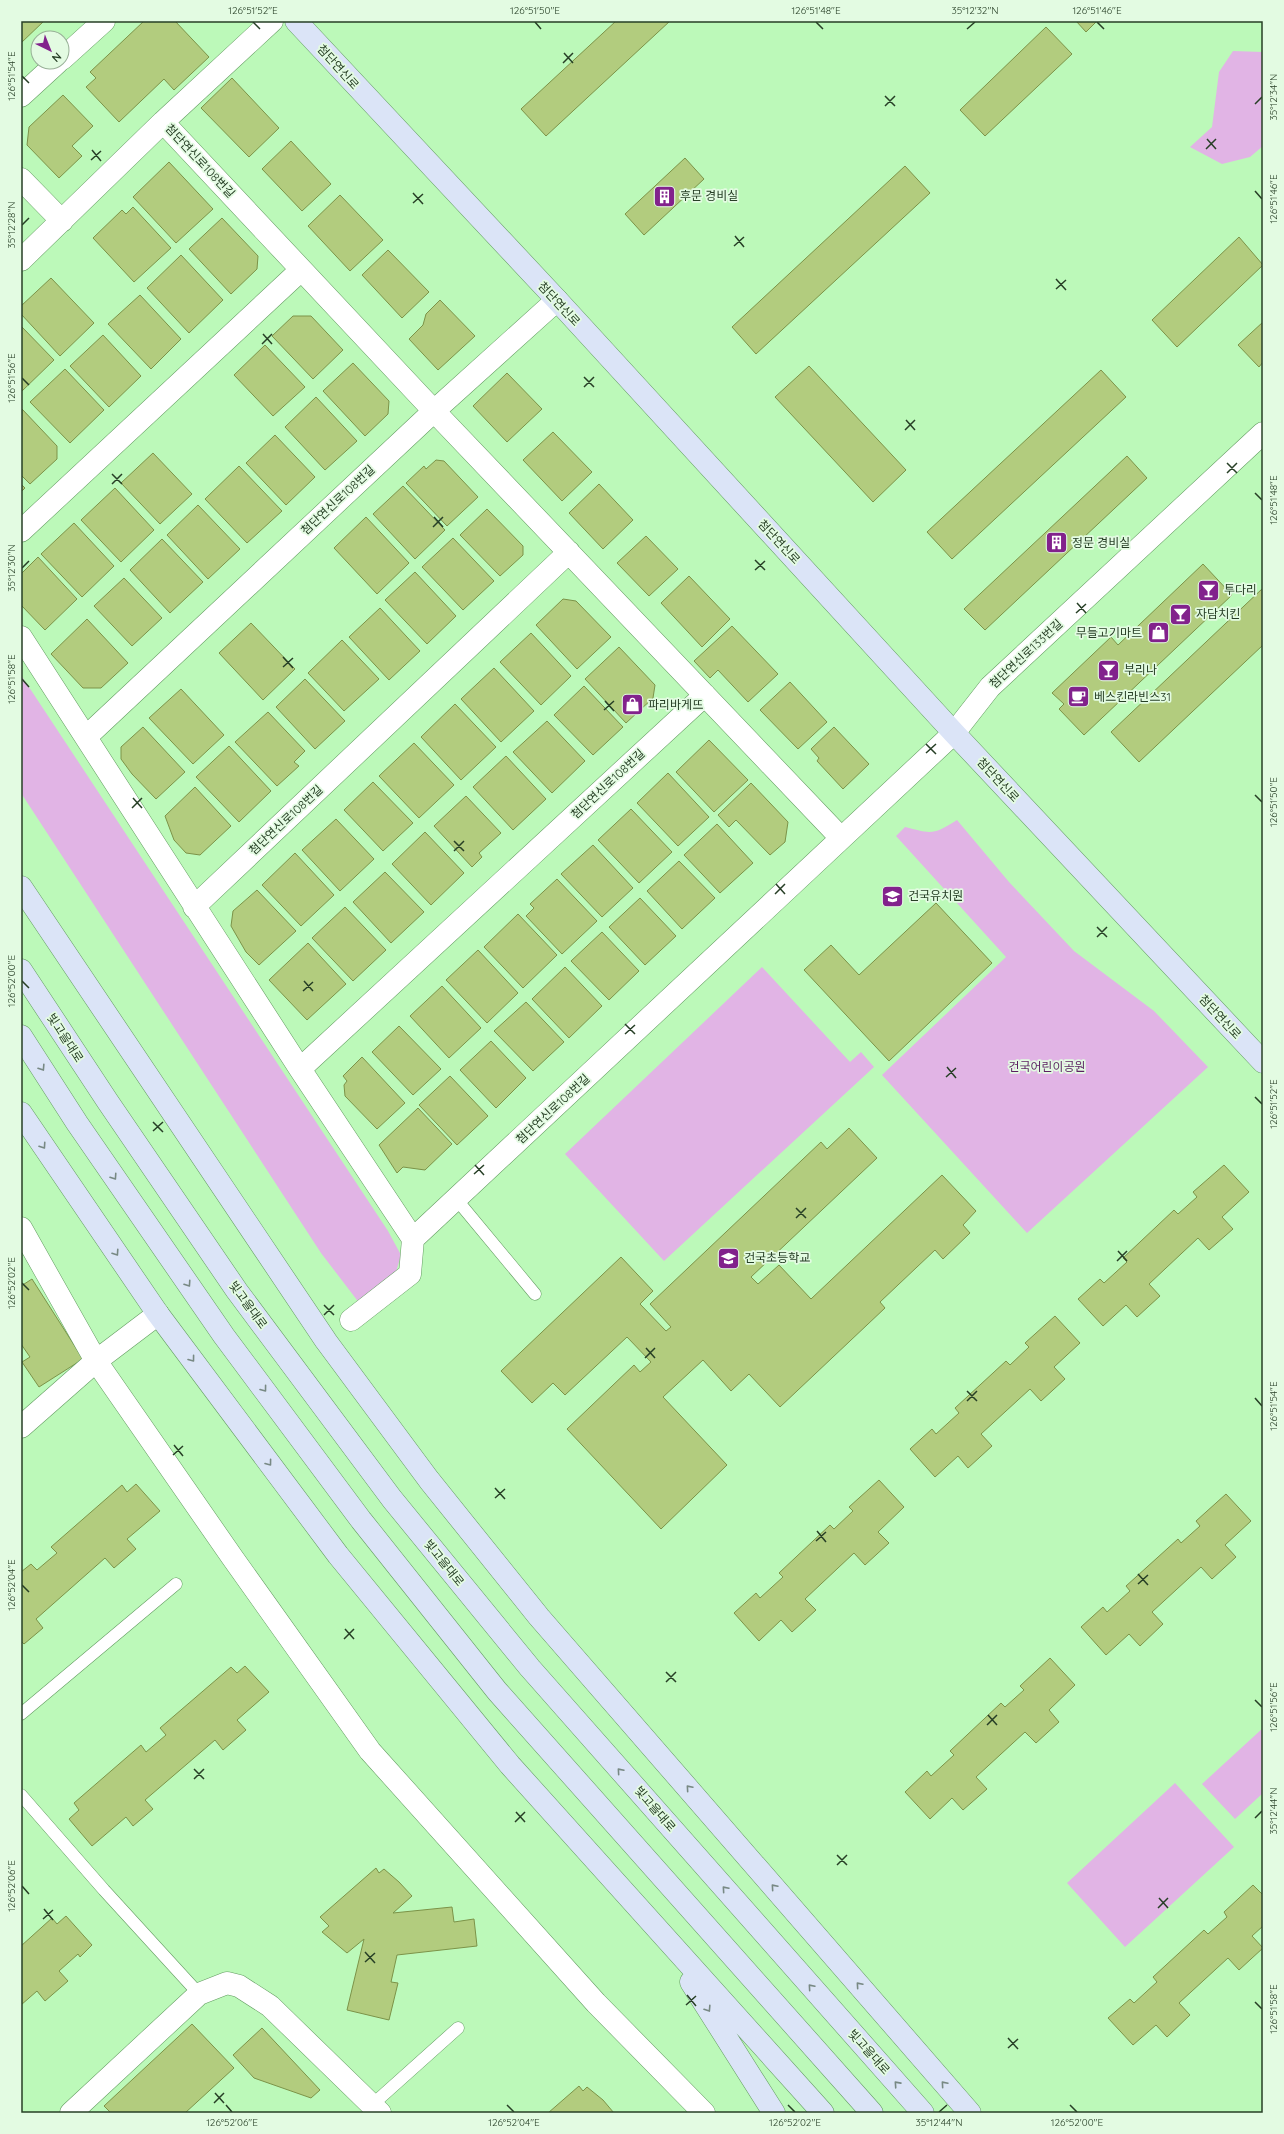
<svg xmlns="http://www.w3.org/2000/svg" width="1284" height="2134" font-family="Quicksand,'Noto Sans KR',sans-serif">
<style>
.green{fill:#e1b4e5}
.building{fill:#b2cc7e;stroke:#7c9348}
.lines{fill:none;stroke-linecap:round;stroke-linejoin:round}
.lane-casing{stroke:#639c61;stroke-width:13}
.street-casing{stroke:#639c61;stroke-width:23}
.secondary-casing{stroke:#639c61;stroke-width:23}
.lane{stroke:#fff;stroke-width:12}
.street{stroke:#fff;stroke-width:22}
.secondary{stroke:#dbe4f7;stroke-width:22}
.oneway{stroke:#788984}
.ticks{fill:none;stroke:#273f26;stroke-width:1.5}
.labels{text-anchor:middle;stroke-width:3.5;stroke-linejoin:round;paint-order:stroke}
.street-label{font-size:12px;fill:#273f26;stroke:#e3fbe2}
.poi-label{font-size:12px;fill:#273f26;stroke:#e3fbe2;text-anchor:start}
.park-label{font-size:12px;fill:#5b1f62;stroke:#e3fbe2}
.neatline{fill:none;stroke:#273f26;stroke-width:1.5}
.ticks-label{font-size:10px;text-anchor:middle;fill:#273f26}
</style>
<rect width="100%" height="100%" fill="#bcf9b9"/>
<path class="green" d="M1233,51L1263,52V146L1250,157L1222,164L1190,147L1212,127L1219,72Z
M21,675L388,1231L401,1255L396,1272L360,1304L321,1253L21,793Z
M957,820L1009,882L1074,951L1154,1011L1208,1067L1027,1233L882,1075L1006,957L896,836L905,827C932,834 933,835 957,820Z
M762,967L850,1062L861,1052L874,1067L664,1261L565,1154Z
M1263,1728V1793L1235,1819L1202,1784Z
M1175,1783L1234,1847L1125,1947L1067,1883Z"/>
<path class="building" d="M21,21H44L21,43Z
M144,21H175L209,57L174,90L164,79L119,122L86,87L96,78L90,72Z
M616,21H670L546,136L521,109Z
M1076,21H1097L1086,32Z
M1046,27L1072,54L985,136L960,110Z
M232,78L279,128L249,157L201,108Z
M63,95L93,126L72,146L82,156L59,178L27,145L29,127Z
M291,141L331,184L302,211L262,169Z
M685,158L704,179L644,235L625,214Z
M169,162L213,209L176,243L133,197Z
M905,166L930,193L756,354L732,327Z
M340,195L383,240L350,271L308,226Z
M133,207L171,248L134,282L93,238L122,210L126,214Z
M222,218L258,256L257,269L231,294L189,249Z
M1239,237L1263,265L1177,347L1152,320Z
M388,250L429,292L402,318L362,275Z
M181,255L223,300L189,333L147,288Z
M51,278L94,323L60,356L21,314V306Z
M140,295L181,339L151,369L108,324Z
M440,300L475,336L438,370L409,339L423,325L426,314Z
M293,316H311L343,350L313,379L272,336Z
M1263,322V362L1259,367L1238,345Z
M21,326L54,360L21,392Z
M103,335L141,376L109,407L70,366Z
M265,345L305,387L273,416L234,375Z
M353,363L389,401L388,414L365,436L323,391Z
M809,366L906,470L873,502L775,397Z
M65,369L104,410L70,443L30,402Z
M1101,370L1126,397L952,559L927,532Z
M507,373L542,409L507,442L473,406Z
M316,397L357,441L325,470L285,427Z
M22,409L57,446V459L30,484L21,475Z
M553,432L592,472L562,501L523,460Z
M275,435L315,477L286,505L246,463Z
M153,453L192,494L160,524L121,483Z
M1127,456L1147,478L985,630L964,609Z
M436,460L444,461L478,497L447,526L406,483L424,466L426,469Z
M239,466L282,511L247,543L205,499Z
M21,484L25,488L21,492Z
M599,484L633,520L603,549L569,513Z
M403,486L445,530L415,559L373,514Z
M115,488L154,530L121,562L81,520Z
M198,505L240,549L208,579L167,535Z
M487,509L523,546V555L500,576L460,535Z
M366,517L409,563L377,594L334,548Z
M74,523L114,566L82,597L41,554Z
M646,536L678,569L649,596L617,563Z
M453,538L494,581L463,610L422,567Z
M162,539L203,582L170,613L130,570Z
M38,557L77,599L45,630L21,605V574Z
M1203,564L1232,595L1084,735L1059,709L1064,704L1052,693L1111,637L1118,645Z
M415,572L456,616L427,644L385,600Z
M689,576L730,619L702,647L661,603Z
M124,578L162,618L132,646L94,606Z
M1263,588V645L1139,762L1111,732Z
M563,599L576,601L611,637L577,669L536,625Z
M380,608L420,651L389,680L349,637Z
M87,619L128,663L101,688H83L51,654Z
M251,623L295,669L263,700L219,653Z
M732,626L778,674L748,702L718,670L710,678L694,661Z
M531,633L571,676L541,705L500,662Z
M342,640L379,679L344,711L308,673Z
M619,647L655,685L653,698L626,723L585,679Z
M494,668L534,711L501,742L461,699Z
M305,679L345,721L315,749L276,707Z
M790,682L827,722L798,749L760,710Z
M584,686L623,727L593,755L554,715Z
M181,689L224,735L193,764L149,718Z
M455,704L496,747L461,780L421,737Z
M268,712L305,751L294,762L299,766L277,786L235,742Z
M547,721L585,761L552,793L513,752Z
M143,727L185,772L156,799L132,774L121,759V747Z
M834,727L869,764L843,789L817,761L819,758L811,749Z
M709,740L748,780L714,812L676,772Z
M414,743L454,785L419,818L379,776Z
M229,746L271,791L239,822L196,777Z
M506,756L546,799L513,830L473,787Z
M668,773L709,817L678,846L637,803Z
M373,782L413,823L383,851L344,810Z
M751,783L788,822L785,842L770,855L736,820L729,827L718,815Z
M195,787L231,826L200,855L186,853L174,840L165,816Z
M466,796L501,833L479,853L482,857L472,867L434,826Z
M631,809L672,852L639,883L598,840Z
M336,819L374,859L340,891L302,850Z
M717,824L753,863L720,893L684,855Z
M425,832L464,873L431,905L392,864Z
M593,845L633,888L602,917L561,874Z
M295,853L334,895L301,926L262,885Z
M679,861L715,898L682,929L647,891Z
M385,872L424,912L391,943L353,902Z
M557,879L597,921L562,954L526,916L534,908L530,904Z
M257,890L296,931L259,965L246,952L231,926L233,911Z
M640,898L676,936L645,965L609,927Z
M936,903L992,963L889,1061L804,970L831,945L859,975Z
M345,907L386,950L353,981L312,938Z
M518,914L557,955L523,988L484,947Z
M602,932L639,971L609,1000L571,961Z
M308,943L346,984L307,1020L269,980Z
M478,950L518,993L487,1023L446,980Z
M565,967L602,1006L569,1038L532,999Z
M442,986L481,1028L449,1058L410,1016Z
M526,1002L564,1042L533,1071L494,1031Z
M399,1026L441,1069L413,1095L372,1052Z
M491,1041L526,1078L496,1108L460,1070Z
M362,1057L405,1103L377,1129L345,1096L344,1085L347,1081L343,1076Z
M450,1076L488,1116L457,1145L419,1105Z
M418,1108L452,1144L425,1170L403,1167L397,1173L379,1145Z
M849,1128L877,1158L751,1277L758,1284L779,1265L811,1299L942,1175L976,1211L963,1225L970,1233L943,1259L935,1250L880,1302L885,1308L780,1407L749,1374L731,1391L703,1360L663,1397L727,1465L661,1529L567,1429L634,1365L640,1372L651,1362L627,1337L565,1395L553,1383L532,1403L501,1371L621,1257L653,1291L640,1304L666,1331L671,1327L650,1304L821,1142L827,1149Z
M1224,1165L1249,1192L1222,1217L1233,1229L1209,1250L1198,1238L1149,1284L1160,1296L1137,1317L1126,1305L1103,1326L1078,1299L1100,1279L1104,1283L1127,1262L1123,1258L1174,1210L1178,1214L1197,1197L1193,1192Z
M32,1279L83,1359L39,1387L22,1362L30,1357L21,1344V1286Z
M1055,1316L1080,1343L1054,1367L1065,1379L1041,1401L1030,1389L981,1434L992,1446L968,1468L958,1456L935,1477L910,1449L932,1429L936,1434L959,1413L955,1408L1006,1361L1010,1365L1029,1347L1025,1343Z
M879,1480L904,1507L878,1532L889,1543L865,1565L854,1553L805,1599L816,1610L792,1632L781,1620L759,1641L734,1613L756,1593L760,1598L783,1577L779,1573L830,1525L834,1529L853,1511L849,1507Z
M136,1484L160,1511L127,1539L136,1549L114,1568L105,1558L36,1619L43,1628L24,1644L21,1641V1572L31,1564L37,1570L57,1553L51,1547L122,1485L127,1492Z
M1226,1494L1251,1521L1225,1545L1236,1557L1212,1579L1201,1567L1152,1612L1163,1624L1140,1646L1129,1634L1106,1655L1081,1627L1103,1607L1107,1612L1130,1591L1126,1586L1178,1539L1181,1543L1200,1526L1196,1521Z
M1050,1658L1075,1685L1049,1710L1059,1722L1036,1743L1025,1732L976,1777L987,1789L963,1810L952,1798L930,1819L905,1792L927,1771L931,1776L954,1755L950,1751L1001,1703L1005,1707L1024,1690L1020,1686Z
M245,1666L269,1692L237,1720L246,1730L223,1750L215,1740L145,1800L153,1809L133,1826L126,1817L92,1846L69,1819L79,1810L74,1803L141,1745L146,1752L166,1735L160,1728L231,1667L237,1673Z
M376,1868L379,1873L384,1869L399,1882L412,1896L393,1913L452,1907L454,1922L474,1919L477,1946L397,1955L391,1982L398,1983L389,2020L347,2010L364,1939L347,1953L322,1932L329,1926L320,1917Z
M1253,1885L1263,1895V1926L1252,1936L1263,1948L1239,1970L1228,1958L1179,2003L1190,2015L1167,2037L1156,2025L1133,2045L1108,2018L1130,1999L1134,2003L1157,1982L1153,1977L1204,1930L1208,1934L1227,1917L1224,1912Z
M66,1916L92,1945L80,1957L78,1954L59,1971L68,1981L45,2001L37,1991L21,2005V1946L52,1918L57,1924Z
M192,2024L234,2068L185,2113H111L104,2106Z
M262,2028L320,2090L311,2098L254,2078L233,2055Z
M579,2086L583,2091L587,2087L603,2100L614,2113H548Z"/>
<g class="lines">
<defs>
<path id="lane" d="M457,1200L535,1294
M21,1714L176,1584
M21,1795L104,1890L199,1994
M372,2105L458,2028"/>
<path id="street" d="M62,59L104,21
M21,96L58,62
M163,122L272,21
M21,179L62,221
M21,260L163,122L434,411L841,838
M21,531L301,270
M21,637L300,1069L413,1239
M86,737L434,411L557,300
M194,907L569,552
M300,1069L705,695
M21,1228L96,1361L232,1557L370,1751L596,2003L704,2113
M413,1239L954,733L990,687L1263,433
M351,1320L410,1274L413,1239
M21,1427L96,1361L158,1314
M71,2113L199,1994L227,1983L239,1986L270,2006L380,2113"/>
<path id="secondary" d="M296,21L557,300L954,733L1263,1062
M21,887L326,1341L429,1480L539,1617L970,2113
M21,970L108,1102L237,1291L392,1499L530,1668L923,2113
M21,1036L77,1123L224,1336L361,1520L497,1691L872,2113
M21,1113L158,1314L338,1555L510,1765L823,2113
M691,1982L774,2113"/>
</defs>
<use href="#lane" class="lane-casing"/>
<use href="#street" class="street-casing"/>
<use href="#secondary" class="secondary-casing"/>
<use href="#lane" class="lane"/>
<use href="#street" class="street"/>
<use href="#secondary" class="secondary"/>
</g>
<defs><path id="oneway-chevron" d="M-2-3.5L2.5 0L-2 3.5" fill="none" stroke-width="1.6" stroke-linecap="round" stroke-linejoin="round"/></defs>
<g class="oneway">
<use href="#oneway-chevron" transform="translate(42 1068) rotate(57)"/>
<use href="#oneway-chevron" transform="translate(43 1146) rotate(56)"/>
<use href="#oneway-chevron" transform="translate(114 1177) rotate(56)"/>
<use href="#oneway-chevron" transform="translate(116 1253) rotate(56)"/>
<use href="#oneway-chevron" transform="translate(188 1284) rotate(56)"/>
<use href="#oneway-chevron" transform="translate(192 1359) rotate(53)"/>
<use href="#oneway-chevron" transform="translate(264 1389) rotate(53)"/>
<use href="#oneway-chevron" transform="translate(269 1463) rotate(53)"/>
<use href="#oneway-chevron" transform="translate(620 1771) rotate(-131)"/>
<use href="#oneway-chevron" transform="translate(689 1788) rotate(-131)"/>
<use href="#oneway-chevron" transform="translate(774 1887) rotate(-131)"/>
<use href="#oneway-chevron" transform="translate(725 1889) rotate(-131)"/>
<use href="#oneway-chevron" transform="translate(859 1985) rotate(-131)"/>
<use href="#oneway-chevron" transform="translate(811 1987) rotate(-131)"/>
<use href="#oneway-chevron" transform="translate(708 2009) rotate(57)"/>
<use href="#oneway-chevron" transform="translate(897 2084) rotate(-132)"/>
<use href="#oneway-chevron" transform="translate(944 2084) rotate(-131)"/>
</g>
<path class="ticks" d="M253,22L260,29M535,22L541,29M816,22L823,29M1097,22L1104,29M967,29L975,22M564,53L573,63M563,63L573,53M22,76L29,83M885,96L895,106M1255,104L1262,97M885,106L895,96M1207,139L1216,149M1206,149L1216,139M92,150L101,161M91,160L101,151M1255,191L1262,199M413,193L423,204M413,203L423,194M22,225L29,218M735,236L744,247M734,246L744,237M1056,279L1066,290M1056,289L1066,280M263,334L272,344M262,344L272,334M584,377L594,387M22,378L29,385M584,387L594,377M906,420L915,430M905,430L915,420M1227,463L1237,473M1227,473L1237,463M112,474L122,484M112,484L122,474M1255,493L1262,500M434,517L443,527M433,527L443,517M755,560L765,570M22,568L29,561M755,570L765,561M1077,603L1086,613M1076,613L1086,604M283,657L293,668M283,667L293,658M22,679L29,687M605,701L614,711M604,710L614,701M926,744L936,754M926,753L936,744M1255,795L1262,802M133,798L142,808M132,808L142,798M454,841L464,851M454,851L464,841M776,884L785,894M775,894L785,884M1097,927L1107,937M1097,937L1107,927M22,981L29,988M304,981L313,991M303,991L313,982M625,1024L635,1034M625,1034L635,1025M947,1067L956,1078M946,1077L956,1068M1255,1097L1262,1104M153,1122L163,1132M153,1131L163,1122M475,1165L484,1175M474,1174L484,1165M796,1208L806,1218M796,1218L806,1208M1118,1251L1127,1261M1117,1261L1127,1251M22,1283L29,1290M324,1305L334,1315M324,1315L334,1305M646,1348L655,1358M645,1358L655,1348M967,1391L977,1401M1255,1398L1262,1406M967,1401L977,1391M174,1445L183,1456M173,1455L183,1446M495,1488L505,1499M495,1498L505,1489M817,1531L826,1542M816,1541L826,1532M1138,1574L1148,1585M1138,1584L1148,1575M22,1585L29,1592M345,1629L354,1639M344,1639L354,1629M666,1672L676,1682M666,1682L676,1672M1255,1700L1262,1707M988,1715L997,1725M987,1725L997,1715M194,1769L204,1779M194,1779L204,1769M516,1812L525,1822M1255,1818L1262,1811M515,1822L525,1812M837,1855L847,1865M837,1865L847,1855M22,1886L29,1894M1159,1898L1168,1908M1158,1908L1168,1898M44,1909L53,1920M43,1919L53,1910M365,1952L375,1963M365,1962L375,1953M687,1995L696,2006M1255,2002L1262,2009M686,2005L696,1996M1008,2038L1018,2049M1008,2048L1018,2039M215,2093L224,2103M214,2103L224,2093M226,2105L232,2112M507,2105L514,2112M788,2105L795,2112M1070,2105L1077,2112M939,2112L947,2105"/>
<defs>
<symbol id="building-square" viewBox="-11 -11 22 22"><rect x="-9" y="-9" width="18" height="18" rx="4" fill="#82228c" stroke="#e3fbe2"/><path d="M-4-6H4V6H1V3H-1V6H-4ZM-2.5-4.3h1.7v1.8h-1.7ZM.8-4.3h1.7v1.8H.8ZM-2.5-1h1.7V.8h-1.7ZM.8-1h1.7V.8H.8Z" fill="#fff"/></symbol>
<symbol id="bar-square" viewBox="-11 -11 22 22"><rect x="-9" y="-9" width="18" height="18" rx="4" fill="#82228c" stroke="#e3fbe2"/><path d="M-6-5H6L.8 .8V4.5H3.5V6h-7V4.5H-.8V.8Z" fill="#fff"/></symbol>
<symbol id="shop-square" viewBox="-11 -11 22 22"><rect x="-9" y="-9" width="18" height="18" rx="4" fill="#82228c" stroke="#e3fbe2"/><path d="M-5-2.5h2.3a2.7 3.5 0 0 1 5.4 0H5L5.5 6h-11ZM-1.5-2.5h3a1.5 2.3 0 0 0-3 0Z" fill="#fff"/></symbol>
<symbol id="cafe-square" viewBox="-11 -11 22 22"><rect x="-9" y="-9" width="18" height="18" rx="4" fill="#82228c" stroke="#e3fbe2"/><path d="M-5.5-4.5H6V0H3Q3 3.5 0 3.5H-2.5Q-5.5 3.5-5.5 0ZM3-3.2v2h1.7v-2ZM-6 4.5H4V6H-6Z" fill="#fff"/></symbol>
<symbol id="school-square" viewBox="-11 -11 22 22"><rect x="-9" y="-9" width="18" height="18" rx="4" fill="#82228c" stroke="#e3fbe2"/><path d="M0-5L7-2L0 1L-7-2ZM-4 1L0 2.5L4 1V4Q0 6-4 4Z" fill="#fff"/></symbol>
</defs>
<g fill-rule="evenodd">
<use href="#building-square" x="652" y="184" width="25" height="25"/>
<use href="#building-square" x="1044" y="530" width="25" height="25"/>
<use href="#bar-square" x="1196" y="578" width="25" height="25"/>
<use href="#bar-square" x="1168" y="602" width="25" height="25"/>
<use href="#shop-square" x="1146" y="620" width="25" height="25"/>
<use href="#bar-square" x="1096" y="658" width="25" height="25"/>
<use href="#cafe-square" x="1066" y="684" width="25" height="25"/>
<use href="#shop-square" x="620" y="692" width="25" height="25"/>
<use href="#school-square" x="880" y="884" width="25" height="25"/>
<use href="#school-square" x="716" y="1246" width="25" height="25"/>
</g>
<g class="labels">
<g class="street-label">
<text transform="translate(338 67) rotate(48)" y="4">첨단연신로</text>
<text transform="translate(200 161) rotate(47)" y="4">첨단연신로108번길</text>
<text transform="translate(559 304) rotate(47)" y="4">첨단연신로</text>
<text transform="translate(338 500) rotate(-43)" y="4">첨단연신로108번길</text>
<text transform="translate(779 542) rotate(47)" y="4">첨단연신로</text>
<text transform="translate(1026 654) rotate(-43)" y="4">첨단연신로133번길</text>
<text transform="translate(998 780) rotate(47)" y="4">첨단연신로</text>
<text transform="translate(608 784) rotate(-43)" y="4">첨단연신로108번길</text>
<text transform="translate(286 820) rotate(-43)" y="4">첨단연신로108번길</text>
<text transform="translate(1220 1017) rotate(47)" y="4">첨단연신로</text>
<text transform="translate(65 1038) rotate(57)" y="4">빛고을대로</text>
<text transform="translate(553 1109) rotate(-43)" y="4">첨단연신로108번길</text>
<text transform="translate(248 1305) rotate(54)" y="4">빛고을대로</text>
<text transform="translate(444 1563) rotate(51)" y="4">빛고을대로</text>
<text transform="translate(655 1809) rotate(49)" y="4">빛고을대로</text>
<text transform="translate(869 2052) rotate(48)" y="4">빛고을대로</text>
</g>
<g class="poi-label">
<text x="680" y="200">후문 경비실</text>
<text x="1072" y="547">정문 경비실</text>
<text x="1224" y="594">투다리</text>
<text x="1196" y="618">자담치킨</text>
<text x="1142" y="637" text-anchor="end">무들고기마트</text>
<text x="1124" y="674">부리나</text>
<text x="1094" y="701">베스킨라빈스31</text>
<text x="648" y="709">파리바게뜨</text>
<text x="908" y="900">건국유치원</text>
<text x="744" y="1262">건국초등학교</text>
</g>
<g class="park-label">
<text x="1047" y="1071">건국어린이공원</text>
</g>
</g>
<rect width="1284" height="2134" fill="none" stroke="#e3fbe2" stroke-width="44"/>
<g transform="translate(50 50) rotate(137)"><circle r="19" fill="#e3fbe2" stroke="#98b097"/>
<path d="M0-3L7 15L0 10L-7 15Z" fill="#82228c"/>
<text y="-6" font-size="11" font-weight="bold" text-anchor="middle" fill="#273f26">N</text>
</g>
<rect x="22" y="22" width="1240" height="2090" class="neatline"/>
<g class="ticks-label">
<text x="253" y="14">126°51'52"E</text>
<text x="535" y="14">126°51'50"E</text>
<text x="816" y="14">126°51'48"E</text>
<text x="975" y="14">35°12'32"N</text>
<text x="1097" y="14">126°51'46"E</text>
<text transform="translate(11 76) rotate(-90)" y="4">126°51'54"E</text>
<text transform="translate(1273 97) rotate(-90)" y="4">35°12'34"N</text>
<text transform="translate(1273 199) rotate(-90)" y="4">126°51'46"E</text>
<text transform="translate(11 225) rotate(-90)" y="4">35°12'28"N</text>
<text transform="translate(11 378) rotate(-90)" y="4">126°51'56"E</text>
<text transform="translate(1273 500) rotate(-90)" y="4">126°51'48"E</text>
<text transform="translate(11 568) rotate(-90)" y="4">35°12'30"N</text>
<text transform="translate(11 679) rotate(-90)" y="4">126°51'58"E</text>
<text transform="translate(1273 802) rotate(-90)" y="4">126°51'50"E</text>
<text transform="translate(11 981) rotate(-90)" y="4">126°52'00"E</text>
<text transform="translate(1273 1104) rotate(-90)" y="4">126°51'52"E</text>
<text transform="translate(11 1283) rotate(-90)" y="4">126°52'02"E</text>
<text transform="translate(1273 1406) rotate(-90)" y="4">126°51'54"E</text>
<text transform="translate(11 1585) rotate(-90)" y="4">126°52'04"E</text>
<text transform="translate(1273 1707) rotate(-90)" y="4">126°51'56"E</text>
<text transform="translate(1273 1811) rotate(-90)" y="4">35°12'44"N</text>
<text transform="translate(11 1886) rotate(-90)" y="4">126°52'06"E</text>
<text transform="translate(1273 2009) rotate(-90)" y="4">126°51'58"E</text>
<text x="232" y="2126">126°52'06"E</text>
<text x="514" y="2126">126°52'04"E</text>
<text x="795" y="2126">126°52'02"E</text>
<text x="939" y="2126">35°12'44"N</text>
<text x="1077" y="2126">126°52'00"E</text>
</g>
</svg>
